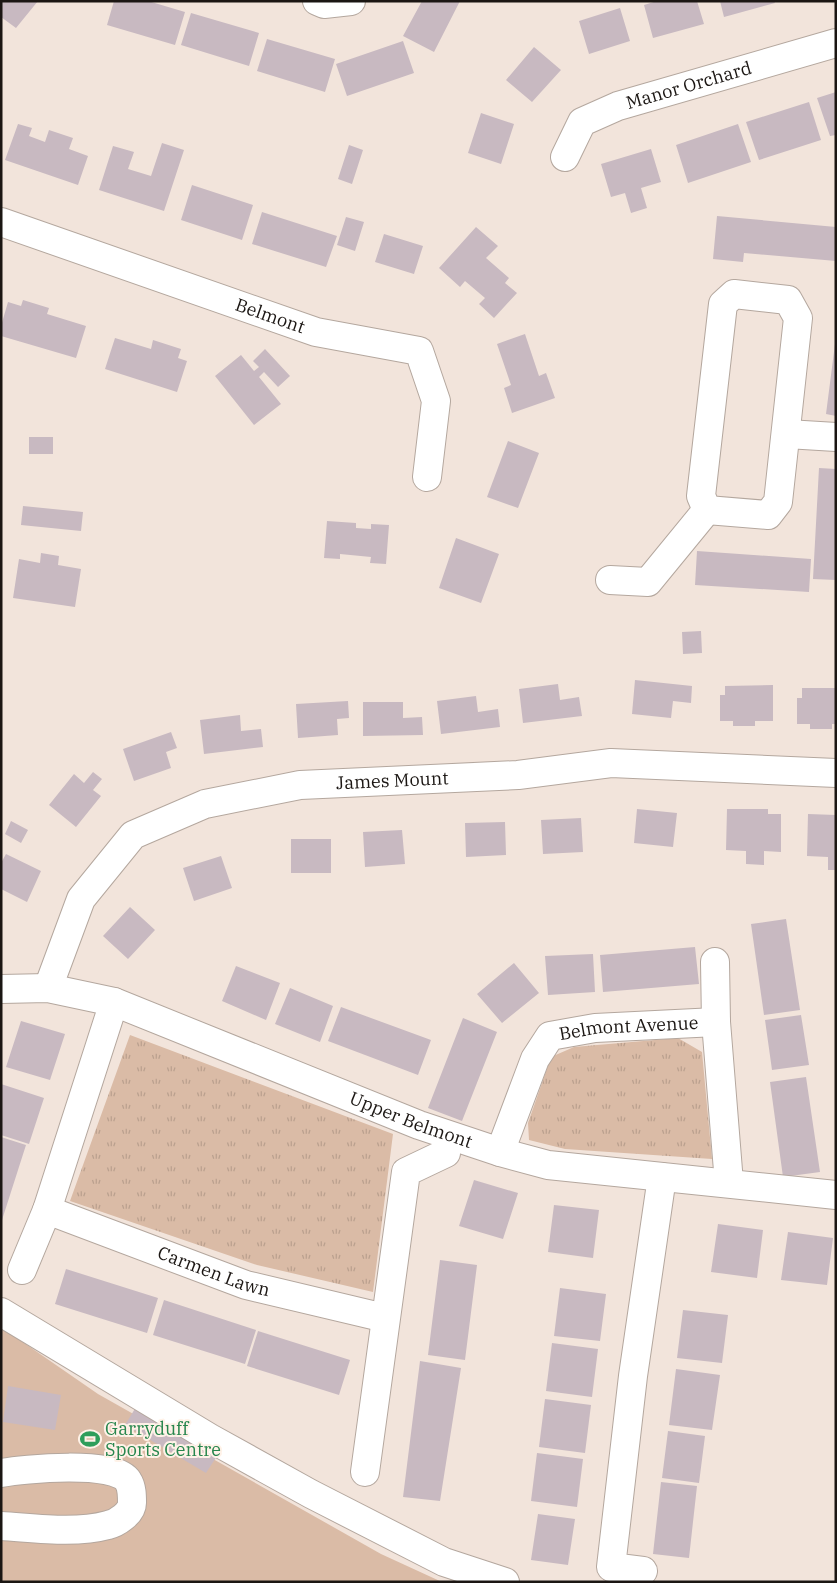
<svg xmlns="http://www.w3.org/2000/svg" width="837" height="1583" font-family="'IBM Plex Serif',serif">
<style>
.grass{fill:url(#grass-tufts)}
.garden{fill:#dabba6}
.building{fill:#c8b9c1}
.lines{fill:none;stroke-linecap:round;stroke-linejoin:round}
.minor-casing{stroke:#b4a79e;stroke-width:30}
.minor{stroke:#fff;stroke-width:28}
.labels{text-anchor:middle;stroke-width:4;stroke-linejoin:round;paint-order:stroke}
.street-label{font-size:18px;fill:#1b1613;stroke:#fff2e8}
.leisure-label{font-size:18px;fill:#27864d;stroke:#fff2e8;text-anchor:start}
</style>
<defs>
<pattern id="grass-tufts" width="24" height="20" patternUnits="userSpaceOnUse" patternTransform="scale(1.25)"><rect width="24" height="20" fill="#dabba6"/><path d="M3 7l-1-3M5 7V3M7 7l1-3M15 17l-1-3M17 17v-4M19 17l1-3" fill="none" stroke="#baa08e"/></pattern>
</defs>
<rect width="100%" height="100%" fill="#f2e4db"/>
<path class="grass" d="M130,1035L393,1134L373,1292L257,1265L70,1201Z
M678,1038L702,1052L712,1159L565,1149L529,1140L528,1123L551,1057L574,1047Z"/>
<path class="garden" d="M1,1327L98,1394L381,1554L442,1582H1Z"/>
<path class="building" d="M1,1H38L16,28L1,17Z
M114,1H148L185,12L175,45L107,25Z
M422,1H460L434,52L403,36Z
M657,1H697L704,24L653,38L644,5Z
M720,1H774L775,3L724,17Z
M620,8L630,41L589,54L579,21Z
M191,13L259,33L249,66L181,45Z
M267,39L335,59L325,92L257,71Z
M403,41L414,73L347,96L336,64Z
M534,47L561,70L532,102L506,80Z
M836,92V135L830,136L817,98Z
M809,102L821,140L759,160L746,122Z
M481,113L514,124L501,164L468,153Z
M18,124L32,128L29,136L45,142L49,130L73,138L69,149L88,156L78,185L5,160Z
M738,124L751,162L688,183L676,145Z
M162,143L184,150L164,211L99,190L113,146L134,152L128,169L151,176Z
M349,145L363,150L352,184L338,179Z
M651,149L661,182L641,188L647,208L631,213L625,193L611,197L601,164Z
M192,185L253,205L242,240L181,220Z
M262,212L337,236L326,267L252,244Z
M717,216L836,227V261L744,253L743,262L713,259Z
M346,217L364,222L355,251L337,245Z
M476,227L498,246L486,258L509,278L505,283L517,293L494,318L479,304L485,298L465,281L460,287L439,268Z
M384,234L423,246L414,274L375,262Z
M23,300L49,308L47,314L86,326L76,358L1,336V326L8,302L21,306Z
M525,334L539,376L546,373L555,398L512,413L504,388L511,385L497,344Z
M115,338L151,349L153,340L181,349L178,358L187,361L177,392L105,369Z
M835,344H836V416L826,414Z
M265,349L290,376L278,387L264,372L259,377L281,404L254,425L215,376L241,355L254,371L259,367L253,361Z
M29,437H53V454H29Z
M508,441L539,453L518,508L487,497Z
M819,468L836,469V580L813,579Z
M23,506L83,512L81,531L21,525Z
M327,521L356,523V528L371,529V524L389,525L386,564L370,563L371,557L340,554V559L324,558Z
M456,538L499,554L481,603L439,588Z
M697,551L811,559L809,592L695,585Z
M41,553L59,556L58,565L81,569L75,607L13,598L19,559L40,563Z
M701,631L702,653L683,654L682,632Z
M635,680L692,686L691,703L673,701L671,718L632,714Z
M558,684L560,700L579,697L582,716L523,723L519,689Z
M773,685V721H755V726H733V721H720V695H725V686Z
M802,688H836V724H832V729H810V724H797V698H802Z
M476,696L478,712L498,709L500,727L441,734L437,701Z
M348,701L349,718L337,719L338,735L298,738L296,704Z
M363,702H403V718L422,717L423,735L363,736Z
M240,715L241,731L261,729L263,747L204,754L200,720Z
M171,732L177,748L166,752L171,768L134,781L123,749Z
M93,772L102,779L93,790L101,796L76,827L49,805L74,774L84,783Z
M637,809L677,813L673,847L634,843Z
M727,809H768V814H781V852L764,851V865L746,864V851L726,850Z
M808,814L836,815V870H828V857L807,856Z
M581,818L583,852L543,854L541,820Z
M11,821L28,830L21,843L5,834Z
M505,822L506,855L466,857L465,823Z
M402,830L405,864L365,867L363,832Z
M291,839H331V873H291Z
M6,854L41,871L27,902L1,889V863Z
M221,856L232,888L194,901L183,868Z
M130,907L155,930L128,959L103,936Z
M786,919L800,1010L764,1015L751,924Z
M695,947L699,984L603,992L600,955Z
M593,954L595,992L548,995L545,956Z
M514,963L539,993L502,1023L477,994Z
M236,966L280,983L266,1020L222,1001Z
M290,988L333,1006L320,1042L275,1024Z
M341,1007L431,1040L418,1075L328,1041Z
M801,1015L809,1065L772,1070L765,1020Z
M463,1018L497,1032L462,1121L428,1108Z
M21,1021L65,1034L50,1080L6,1067Z
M806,1077L820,1172L783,1177L770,1082Z
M1,1084L44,1098L29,1144L1,1135Z
M1,1137L26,1145L2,1220H1Z
M474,1180L518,1193L503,1239L459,1226Z
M554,1205L599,1210L593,1258L548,1252Z
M718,1224L763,1230L757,1278L711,1272Z
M788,1232L833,1238L827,1285L781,1280Z
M440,1260L477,1265L465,1360L428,1355Z
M66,1269L158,1298L147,1333L55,1304Z
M560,1288L606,1294L600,1341L554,1336Z
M164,1300L256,1330L245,1364L153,1335Z
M683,1310L728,1315L722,1363L677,1358Z
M258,1331L350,1360L339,1395L247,1366Z
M552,1343L598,1349L592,1397L546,1391Z
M420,1361L461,1368L440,1501L403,1497Z
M676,1369L720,1375L712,1430L669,1425Z
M8,1386L61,1395L55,1430L3,1422Z
M545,1399L591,1405L585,1453L539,1447Z
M136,1407L217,1456L206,1473L125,1425Z
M668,1431L705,1436L699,1483L662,1478Z
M537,1453L583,1459L577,1507L531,1501Z
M661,1482L697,1486L689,1558L653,1554Z
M538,1514L575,1519L568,1565L531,1560Z"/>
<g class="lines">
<defs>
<g id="minor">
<path d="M317,1L324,4L351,1"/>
<path id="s1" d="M565,157L582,122L618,106L836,43"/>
<path id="s2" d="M1,222L316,332L419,351L436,401L427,477"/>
<path d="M734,294L788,300L798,318L778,502L768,515L707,510L701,496L723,304Z"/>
<path d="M787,434L836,437"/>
<path d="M610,580L648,582L707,510"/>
<path d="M715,962L716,1022L729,1183"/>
<path id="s3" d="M48,988L81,899L133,835L205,804L300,785L518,775L611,763L836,773"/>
<path id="s4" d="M1,989L48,988L114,1002L419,1125L500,1152L548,1165L836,1195"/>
<path id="s5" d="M500,1152L535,1059L550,1036L595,1028L716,1022"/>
<path id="s6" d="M47,1210L246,1285L385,1318"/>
<path d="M22,1270L47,1210L114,1002"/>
<path d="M1,1312L210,1438L311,1494L444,1562L505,1582"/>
<path d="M365,1472L406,1172L446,1153"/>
<path d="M1,1473C23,1469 116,1460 128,1481C132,1487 132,1496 132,1503C132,1513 117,1523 108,1525C75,1534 35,1528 1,1526"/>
<path d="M643,1571L611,1567L633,1376L662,1177"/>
</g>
</defs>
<use href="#minor" class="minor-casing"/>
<use href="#minor" class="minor"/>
</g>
<defs>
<symbol id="stadium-bare" viewBox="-9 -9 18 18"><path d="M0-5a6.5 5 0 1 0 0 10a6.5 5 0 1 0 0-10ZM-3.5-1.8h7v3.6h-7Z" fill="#2e9e5b" stroke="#fff2e8" stroke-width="2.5" paint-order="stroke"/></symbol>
</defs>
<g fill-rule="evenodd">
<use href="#stadium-bare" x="76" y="1425" width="28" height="28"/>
</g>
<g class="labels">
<g class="street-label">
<text dy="6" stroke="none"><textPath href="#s1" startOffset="152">Manor Orchard</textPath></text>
<text dy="6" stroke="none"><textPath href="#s2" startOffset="285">Belmont</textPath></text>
<text dy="6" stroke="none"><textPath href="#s3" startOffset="445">James Mount</textPath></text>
<text dy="6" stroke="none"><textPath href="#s5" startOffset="206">Belmont Avenue</textPath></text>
<text dy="6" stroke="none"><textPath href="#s4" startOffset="434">Upper Belmont</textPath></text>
<text dy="6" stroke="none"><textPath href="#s6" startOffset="178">Carmen Lawn</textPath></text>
</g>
<g class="leisure-label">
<text x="105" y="1435">Garryduff<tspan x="105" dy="21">Sports Centre</tspan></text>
</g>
</g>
<rect width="837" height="1583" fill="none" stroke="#1b1613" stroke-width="5"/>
</svg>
